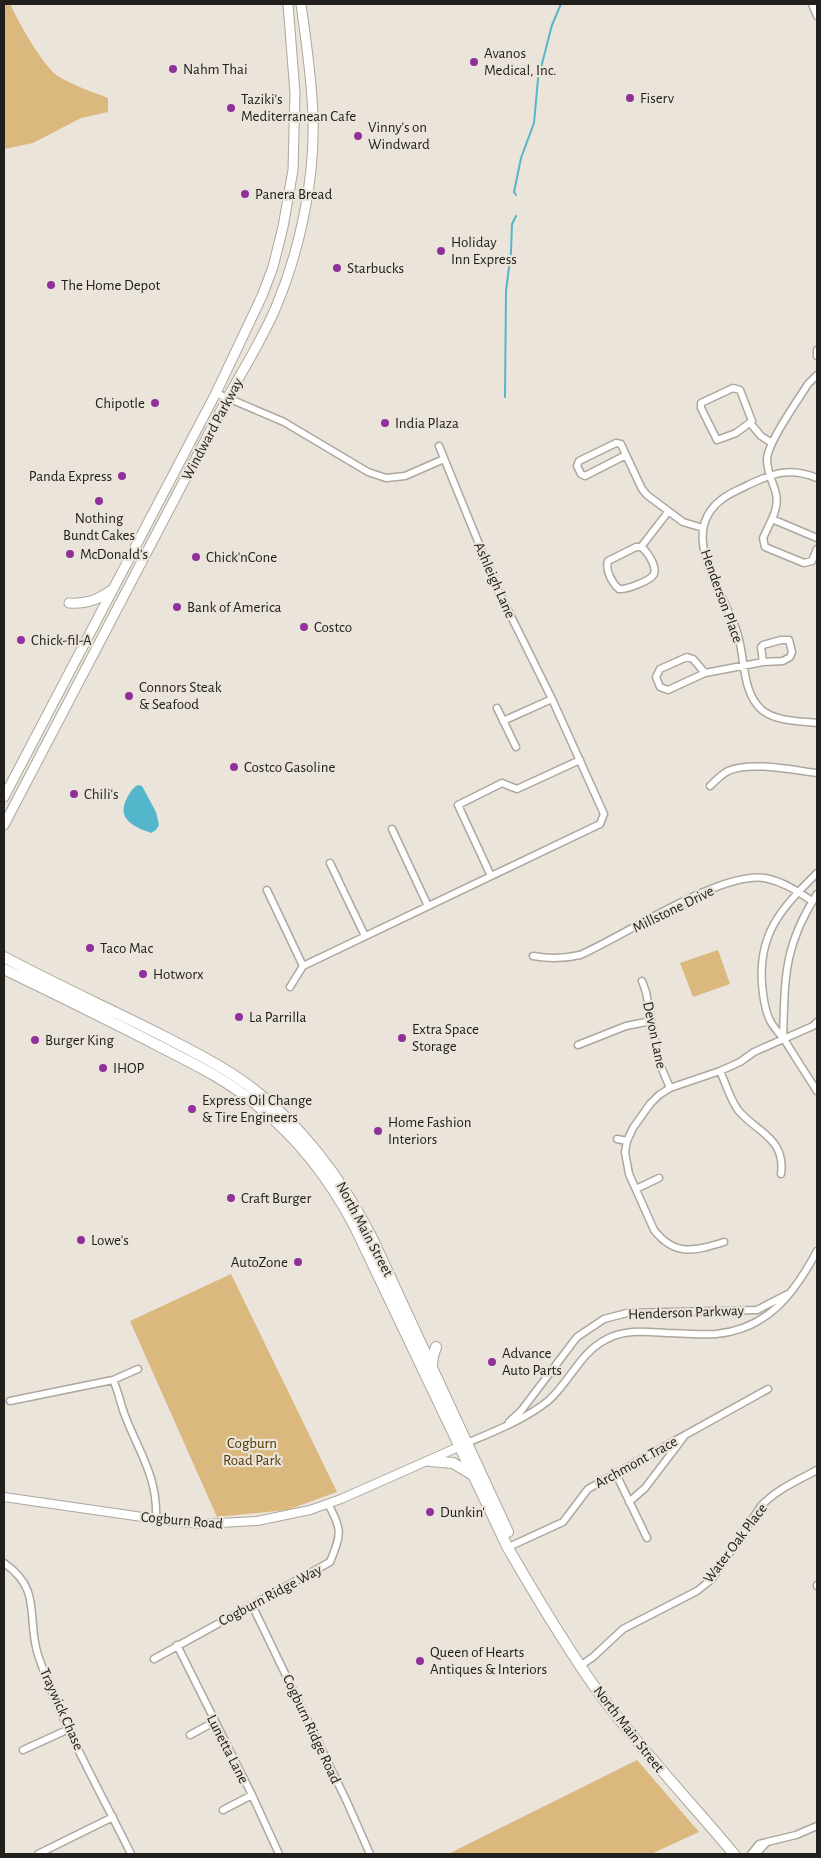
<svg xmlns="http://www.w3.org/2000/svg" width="821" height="1858" font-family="'Alegreya Sans',sans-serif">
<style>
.green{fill:#dab87e}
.water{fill:#54b6ca}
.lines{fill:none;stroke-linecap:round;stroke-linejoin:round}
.stream{stroke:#54b6ca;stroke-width:2}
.minor-casing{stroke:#ada79e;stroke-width:9}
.tertiary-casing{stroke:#ada79e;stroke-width:10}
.secondary-casing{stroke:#ada79e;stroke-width:11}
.primary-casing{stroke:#ada79e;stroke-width:12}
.minor{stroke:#fff;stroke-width:6}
.tertiary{stroke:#fff;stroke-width:8}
.secondary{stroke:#fff;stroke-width:9}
.primary{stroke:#fff;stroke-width:10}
.poi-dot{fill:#90319b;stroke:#eae4da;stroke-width:2}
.labels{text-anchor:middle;stroke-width:4.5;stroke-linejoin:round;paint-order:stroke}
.poi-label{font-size:15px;fill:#22201c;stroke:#eae4da;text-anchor:start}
.street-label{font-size:15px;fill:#22201c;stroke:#eae4da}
.park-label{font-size:15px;fill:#513700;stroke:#eae4da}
</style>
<rect width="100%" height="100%" fill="#eae4da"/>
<path class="green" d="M4,4H10C19,23 39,59 54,73C64,82 95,93 108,98V112L81,118L33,143L4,149Z
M718,950L730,984L693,997L680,963Z
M231,1274L337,1492L287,1510L217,1517L130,1321Z
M637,1760L699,1832L651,1854H448Z"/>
<path class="water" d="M138,785L142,786L156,812L159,825L156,830L151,833C135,827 117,820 126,800C129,794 132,788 138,785Z"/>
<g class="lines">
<path class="stream" d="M516,195L514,192L521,158L534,123L538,79L552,25L561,4
M505,397L506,291L511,252L512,224L516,216"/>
<defs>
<path id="minor" d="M812,4L817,16
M817,350V356
M733,388L740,390L752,421L736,433L717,440L701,408V403Z
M216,393L284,422L368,472L386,478L405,476L444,459
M751,424L761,436L772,443
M616,443L621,444L626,455L585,476L581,474L577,466L579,461Z
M626,455L642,489L647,495L683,522L703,528
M817,478C790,467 773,473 748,485C739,490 729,493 721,500C676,534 726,595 738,635C745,659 742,693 762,710C777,722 800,721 817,723
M772,519C785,491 767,484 767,459C768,442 798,400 808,384L817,375
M817,538L772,519L763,538L765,547L804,563L812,561L817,549
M636,547H641C647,551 657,566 654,574C651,581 625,590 619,589C612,583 605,570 608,561Z
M641,547L668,512
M687,657L693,659L705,673L668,690L660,687L656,677L660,669Z
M705,673L763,662L783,661L790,657L792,652L789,640H781L763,645L761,647L763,662
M497,708L516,747
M503,721L552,699
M710,786C715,781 722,774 728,771C750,761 793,770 817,773
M392,829L428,906
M330,863L365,936
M817,873C783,907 758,932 762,984C763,997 765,1013 772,1024C776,1030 780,1034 784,1039C795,1057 806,1074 817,1091
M491,876L458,805L502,783L517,789L580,760
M267,890L303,966
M533,956C550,959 563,959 580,955C624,936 720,871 765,878C784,882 797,891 812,901
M642,981L646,992L659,1062L670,1088
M290,987L303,966L600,824L604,814L552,699L497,588L439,446
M783,1039C785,978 783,947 817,894
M578,1045L626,1026L651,1021
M720,1071C726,1084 730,1099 738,1110C756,1132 786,1138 781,1174
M617,1139L627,1141
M636,1189L659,1178
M724,1242C695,1251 675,1257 654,1230L629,1174L625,1152L627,1141L633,1128L650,1104L659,1095L670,1088L720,1071L740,1062L754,1052L813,1026L817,1022
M113,1380L138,1369
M10,1401L113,1380C118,1390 120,1402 124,1413C138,1451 158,1476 156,1519
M509,1422L521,1411L577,1337L604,1319L627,1313L757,1310L788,1294
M467,1443C495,1431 524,1420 548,1401C570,1382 580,1352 607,1339C626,1329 647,1332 667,1333C683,1333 700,1335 716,1334C768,1329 794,1294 817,1251
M616,1474L647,1538
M629,1502L645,1488L683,1438
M513,1545L563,1522L588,1489L768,1389
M4,1563C43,1590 26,1617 38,1655C60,1721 100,1791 131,1854
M817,1586V1585
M252,1605L347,1802L370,1854
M177,1645L252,1795L279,1854
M154,1659L330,1562C341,1535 343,1530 328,1504
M580,1666L593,1657L623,1629L697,1591L712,1579L761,1506C777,1489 797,1481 817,1470
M190,1735L214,1722
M23,1750L69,1729
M223,1810L252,1795
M767,1842L796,1835L817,1826
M38,1854L113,1817
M751,1854L759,1844L767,1842L758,1852L752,1854"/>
<path id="tertiary" d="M4,1497L170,1521L202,1524L257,1521L310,1510L341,1499L463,1445"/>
<path id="secondary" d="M69,603C87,604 98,600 113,589
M4,797L216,393L262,296L273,267L283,227L293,170L295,93L288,4
M4,825L228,397C244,368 263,338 276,307C300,250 315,179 313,117C312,79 306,41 301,4"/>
<path id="primary" d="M4,957C56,985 110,1009 163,1036C192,1051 222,1066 248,1085C302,1125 343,1181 373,1240L508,1532
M4,969C55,994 107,1019 157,1045C192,1063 228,1080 258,1106C298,1138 331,1181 355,1227L508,1548C537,1598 566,1647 599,1693C641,1750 689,1800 734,1854
M432,1365L433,1356L436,1347
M430,1461L453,1463L473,1475"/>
</defs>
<use href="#minor" class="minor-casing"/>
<use href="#tertiary" class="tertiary-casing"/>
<use href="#secondary" class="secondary-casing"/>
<use href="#primary" class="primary-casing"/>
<use href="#minor" class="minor"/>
<use href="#tertiary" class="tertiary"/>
<use href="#secondary" class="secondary"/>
<use href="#primary" class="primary"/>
</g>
<g class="poi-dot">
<circle cx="474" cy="62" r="5"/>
<circle cx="173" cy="69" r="5"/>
<circle cx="630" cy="98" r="5"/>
<circle cx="231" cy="108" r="5"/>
<circle cx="358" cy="136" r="5"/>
<circle cx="245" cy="194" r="5"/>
<circle cx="441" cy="251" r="5"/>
<circle cx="337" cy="268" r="5"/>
<circle cx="51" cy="285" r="5"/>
<circle cx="155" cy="403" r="5"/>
<circle cx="385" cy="423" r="5"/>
<circle cx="122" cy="476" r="5"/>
<circle cx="99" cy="501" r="5"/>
<circle cx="70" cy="554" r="5"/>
<circle cx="196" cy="557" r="5"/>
<circle cx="177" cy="607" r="5"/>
<circle cx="304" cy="627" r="5"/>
<circle cx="21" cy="640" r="5"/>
<circle cx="129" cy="696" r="5"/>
<circle cx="234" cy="767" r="5"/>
<circle cx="74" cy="794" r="5"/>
<circle cx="90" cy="948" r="5"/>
<circle cx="143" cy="974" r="5"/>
<circle cx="239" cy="1017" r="5"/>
<circle cx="402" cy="1038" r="5"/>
<circle cx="35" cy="1040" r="5"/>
<circle cx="103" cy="1068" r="5"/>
<circle cx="192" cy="1109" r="5"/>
<circle cx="378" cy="1131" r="5"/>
<circle cx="231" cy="1198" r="5"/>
<circle cx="81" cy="1240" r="5"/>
<circle cx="298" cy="1262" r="5"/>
<circle cx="492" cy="1362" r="5"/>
<circle cx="430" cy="1512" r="5"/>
<circle cx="420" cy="1661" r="5"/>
</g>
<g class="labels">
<g class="poi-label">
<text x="484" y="58">Avanos<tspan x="484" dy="17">Medical, Inc.</tspan></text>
<text x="183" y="74">Nahm Thai</text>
<text x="640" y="103">Fiserv</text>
<text x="241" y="104">Taziki's<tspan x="241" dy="17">Mediterranean Cafe</tspan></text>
<text x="368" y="132">Vinny's on<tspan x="368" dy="17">Windward</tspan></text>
<text x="255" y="199">Panera Bread</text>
<text x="451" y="247">Holiday<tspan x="451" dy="17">Inn Express</tspan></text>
<text x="347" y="273">Starbucks</text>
<text x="61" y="290">The Home Depot</text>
<text x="145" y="408" text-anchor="end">Chipotle</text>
<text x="395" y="428">India Plaza</text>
<text x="112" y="481" text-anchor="end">Panda Express</text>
<text x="99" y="523" text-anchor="middle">Nothing<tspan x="99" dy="17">Bundt Cakes</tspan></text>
<text x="80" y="559">McDonald's</text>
<text x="206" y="562">Chick'nCone</text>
<text x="187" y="612">Bank of America</text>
<text x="314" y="632">Costco</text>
<text x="31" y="645">Chick-fil-A</text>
<text x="139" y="692">Connors Steak<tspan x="139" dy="17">&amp; Seafood</tspan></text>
<text x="244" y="772">Costco Gasoline</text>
<text x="84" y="799">Chili's</text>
<text x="100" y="953">Taco Mac</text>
<text x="153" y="979">Hotworx</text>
<text x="249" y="1022">La Parrilla</text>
<text x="412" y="1034">Extra Space<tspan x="412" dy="17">Storage</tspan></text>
<text x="45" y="1045">Burger King</text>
<text x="113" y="1073">IHOP</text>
<text x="202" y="1105">Express Oil Change<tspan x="202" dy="17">&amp; Tire Engineers</tspan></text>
<text x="388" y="1127">Home Fashion<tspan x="388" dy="17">Interiors</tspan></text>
<text x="241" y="1203">Craft Burger</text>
<text x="91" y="1245">Lowe's</text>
<text x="288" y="1267" text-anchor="end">AutoZone</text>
<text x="502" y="1358">Advance<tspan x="502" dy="17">Auto Parts</tspan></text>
<text x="440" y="1517">Dunkin'</text>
<text x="430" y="1657">Queen of Hearts<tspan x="430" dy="17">Antiques &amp; Interiors</tspan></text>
</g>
<g class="street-label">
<text transform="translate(212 429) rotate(-62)" y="5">Windward Parkway</text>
<text transform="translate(495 580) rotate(66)" y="5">Ashleigh Lane</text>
<text transform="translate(722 596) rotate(70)" y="5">Henderson Place</text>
<text transform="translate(673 909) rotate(-26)" y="5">Millstone Drive</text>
<text transform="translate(655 1035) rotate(78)" y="5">Devon Lane</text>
<text transform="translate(365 1229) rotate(62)" y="5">North Main Street</text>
<text transform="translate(686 1312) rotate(-2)" y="5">Henderson Parkway</text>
<text transform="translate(636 1462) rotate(-29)" y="5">Archmont Trace</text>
<text transform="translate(182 1520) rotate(5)" y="5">Cogburn Road</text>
<text transform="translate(735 1543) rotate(-53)" y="5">Water Oak Place</text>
<text transform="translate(270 1595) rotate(-28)" y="5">Cogburn Ridge Way</text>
<text transform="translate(62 1709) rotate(66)" y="5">Traywick Chase</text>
<text transform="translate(312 1729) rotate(65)" y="5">Cogburn Ridge Road</text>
<text transform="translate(629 1729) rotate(52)" y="5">North Main Street</text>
<text transform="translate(228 1749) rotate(63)" y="5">Lunetta Lane</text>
</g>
<g class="park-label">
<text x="252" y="1448">Cogburn<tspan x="252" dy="17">Road Park</tspan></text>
</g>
</g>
<rect width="821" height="1858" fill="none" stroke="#22201c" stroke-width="10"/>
</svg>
